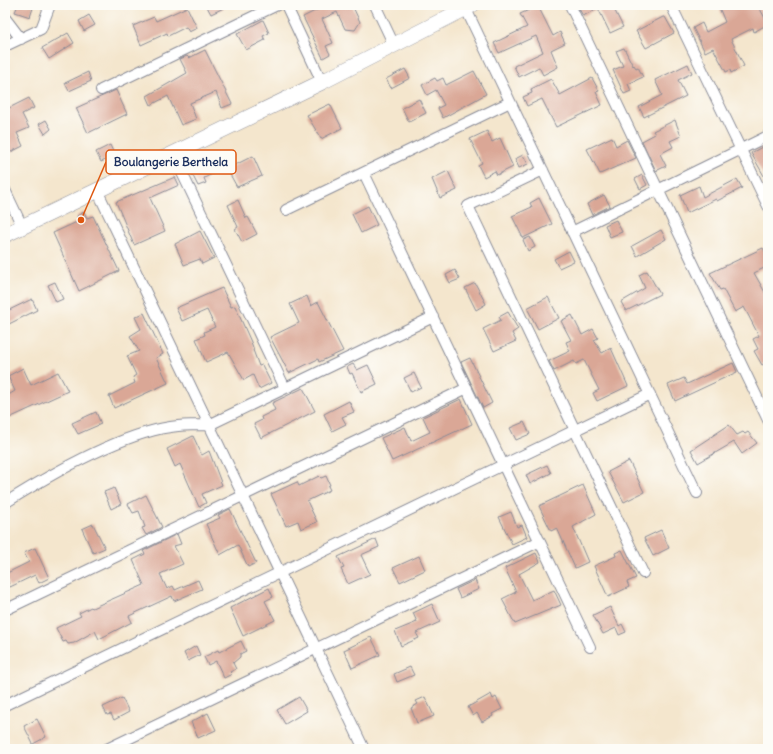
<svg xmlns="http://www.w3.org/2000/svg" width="773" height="754" font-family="Delius,sans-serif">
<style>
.building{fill:#daa796}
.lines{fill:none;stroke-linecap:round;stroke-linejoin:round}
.minor-casing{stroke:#888a96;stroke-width:12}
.secondary-casing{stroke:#888a96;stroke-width:16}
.minor{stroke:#fff;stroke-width:10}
.secondary{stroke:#fff;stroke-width:15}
.leader{fill:none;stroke:#de5710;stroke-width:1.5}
.callout-dot{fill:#de5710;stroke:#fdfcf7;stroke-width:1.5}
.callout{fill:#fdfcf7;stroke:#de5710;stroke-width:1.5}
.callout-label{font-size:12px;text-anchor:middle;font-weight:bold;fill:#1b2f5e}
</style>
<rect width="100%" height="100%" fill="#fdfcf7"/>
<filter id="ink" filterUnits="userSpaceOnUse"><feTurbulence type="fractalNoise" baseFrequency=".025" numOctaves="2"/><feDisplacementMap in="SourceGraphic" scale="8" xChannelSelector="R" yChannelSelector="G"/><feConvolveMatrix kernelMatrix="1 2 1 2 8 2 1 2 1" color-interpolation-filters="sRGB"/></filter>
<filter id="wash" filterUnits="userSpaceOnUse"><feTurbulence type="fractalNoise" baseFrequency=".012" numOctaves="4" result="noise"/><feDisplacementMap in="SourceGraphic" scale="16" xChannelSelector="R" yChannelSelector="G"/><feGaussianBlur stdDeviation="0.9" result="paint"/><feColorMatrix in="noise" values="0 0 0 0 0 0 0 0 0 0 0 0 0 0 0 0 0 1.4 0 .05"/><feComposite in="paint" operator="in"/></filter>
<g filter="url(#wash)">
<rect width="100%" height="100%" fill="#f4e6cd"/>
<g id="blocks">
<path class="building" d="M18,5H34L30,17L15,12Z
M206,5H230L211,14Z
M327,5H352L360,22L355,30L345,29L337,12L322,19L333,43L326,46L330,54L323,58L303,17Z
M577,5H612L623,27L610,33L598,8L583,16Z
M718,5H758L768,24L754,32L753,28L731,39L744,66L731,73L730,70L726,72L725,70L713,48L705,52L693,28L702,23L706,32L725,22Z
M538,6L553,36L560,32L565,43L551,50L558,67L543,75L539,67L519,77L514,66L543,52L536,36L499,53L494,43L527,27L520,14Z
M187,7L197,28L189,32L186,27L168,36L167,33L141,45L133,26L154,17L156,21Z
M89,15L95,25L84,31L79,21Z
M663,17H665L674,33L646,48L636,31Z
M263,20L269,33L263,36L265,40L246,50L237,34Z
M68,33L74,43L49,59L42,48Z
M624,48L633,66L634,65L636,68L638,67L643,77L628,84L631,91L624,94L613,70L623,66L616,51Z
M205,50L232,104L222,108L216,92L190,103L196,119L181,125L168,96L151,105L147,96L187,73L180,59L187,56L189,58Z
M688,64L692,73L678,80L686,96L644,117L639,107L662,95L655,80Z
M405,69L410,78L391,88L386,79Z
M474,71L486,94L443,118L438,108L444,105L436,90L427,95L422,85L435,78L437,81L443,78L446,85Z
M88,72L91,81L69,91L65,83Z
M592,78L599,91L596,92L602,105L556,127L542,99L527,106L523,97L532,93L531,89L551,79L560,95Z
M116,90L127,114L88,133L76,108Z
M29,98L34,108L22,114L29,128L17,133L23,146L5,155V110Z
M419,99L426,113L409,122L402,108Z
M330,104L342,128L321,139L307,115Z
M46,120L51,129L45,134L39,124Z
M675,120L681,136L670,141L673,147L660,154L666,166L656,171L642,141L655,134L653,131Z
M487,131L492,142L500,138L513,167L497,175L495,171L484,177L478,165L482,163L470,139Z
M612,137L616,146L627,140L636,158L600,174L587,149Z
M110,145L115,156L101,162L96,152Z
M764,146L768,153V183L751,153Z
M523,155L528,164L519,168L515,159Z
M253,156L262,176L237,187L227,169Z
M215,158L221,170L204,178L206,183L198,186L190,170Z
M448,171L457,190L440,198L432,179Z
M642,175L647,185L640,189L635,179Z
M175,177L179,185L150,198L165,231L134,245L116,202Z
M737,179L742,188L717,201L716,199L687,213L680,195L699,186L703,197Z
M604,195L610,206L592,215L587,204Z
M539,198L552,224L523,238L512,216L532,207L530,203Z
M238,200L246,218L248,217L257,234L242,242L235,229L238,227L228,205Z
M368,206L377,225L361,233L352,214Z
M84,212L87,218L93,216L119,271L79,291L53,233L79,221L77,216Z
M616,220L622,232L610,237L605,225Z
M661,230L666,239L637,256L632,246Z
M200,231L214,258L202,264L200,259L184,265L175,244Z
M530,237L535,247L528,251L523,240Z
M763,248L768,257V266L754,273L766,294L768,293V362L762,365L754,351L758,349L753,339L759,336L744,307L735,312L723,289L720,290L710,273Z
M569,251L574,261L559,268L554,259Z
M455,270L460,279L450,283L446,275Z
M647,271L660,294L626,311L621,302L645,288L639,275Z
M55,282L63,299L56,302L48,285Z
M475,283L486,304L476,310L465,288Z
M222,288L231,307L235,306L251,342L254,350H253L259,366L262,365L271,383L259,389L253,375L244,380L228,352L206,362L196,339L205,335L204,332L215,327L207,310L182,321L176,308Z
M307,296L311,306L318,302L343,351L319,362L318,359L289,373L270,337L299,323L290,304Z
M548,297L559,318L538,329L527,308Z
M32,299L37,310L5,326V312Z
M508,312L518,329L512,333L516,341L494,351L483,329L501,320L499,317Z
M144,313L163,354L156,358L168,383L114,408L109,396L135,383L133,377L136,375L127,356L139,351L130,336L141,329L135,317Z
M572,315L582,335L593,329L598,338L594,340L602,353L611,348L628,386L597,401L593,393L599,390L584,360L576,364L574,361L554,371L549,361L570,351L566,342L571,340L561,321Z
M470,358L492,403L483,408L461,362Z
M733,363L737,372L675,401L668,385L684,378L687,384Z
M353,364L357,370L368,365L377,384L361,392L352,373L350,374L347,367Z
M23,368L31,385L58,372L68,391L5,420V397L15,391L8,376Z
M414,373L421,387L411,392L404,378Z
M303,388L315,411L261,438L254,424L262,420L261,417L275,410L272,403Z
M461,399L472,424L392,461L381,438L405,427L411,441L430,432L423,417Z
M349,401L354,412L342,417L346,424L332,431L324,414Z
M96,412L101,424L78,434L72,423Z
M524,422L530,434L516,440L510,428Z
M729,425L737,435L743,432L745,434L748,432L757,443L742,454L734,442L698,463L691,450Z
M193,436L202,455L209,451L222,485L202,494L206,503L199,507L180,464L175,467L167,449Z
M629,461L644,492L624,502L608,472Z
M547,465L551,473L530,484L526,475Z
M319,476L321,478L326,476L330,485L328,486L330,490L307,501L317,522L301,529L298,521L286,526L271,494L297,482L299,486Z
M583,485L596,514L573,527L588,562L575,568L557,528L551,531L539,506Z
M114,488L121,504L111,509L104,492Z
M146,495L162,527L146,535L142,528L145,527L139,511L133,513L128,504Z
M230,509L256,563L248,567L238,545L220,555L206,524L220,518L218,515Z
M511,512L517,527L522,525L527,537L512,544L499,517Z
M93,524L105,548L93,553L82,529Z
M661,530L669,548L653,556L644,538Z
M177,534L181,544L174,546L183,564L160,574L167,589L173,586L175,590L198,580L202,589L174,601L172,596L129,616L132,622L99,639L95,631L74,643L68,644L66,641L63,642L56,628L81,616L79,613L91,607L92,608L144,585L133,560L145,554L143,551Z
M376,539L379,547L361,555L370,574L348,584L341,569L344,568L338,557Z
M35,548L49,578L39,583L35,575L10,587L5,574L29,562L24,553Z
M622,550L636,578L627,582L629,587L608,597L594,566L616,556L615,553Z
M536,553L540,562L519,574L532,600L554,590L561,605L515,624L502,599L516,592L505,568Z
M419,556L425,570L400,582L393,568Z
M475,580L479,589L460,598L456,589Z
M269,588L273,597L265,601L275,620L243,636L230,608Z
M432,604L440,622L416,633L419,638L401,646L395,631L417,622L413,613Z
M610,607L619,626L622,624L626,632L619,635L616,628L603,634L593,615Z
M371,637L380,655L352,668L344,650Z
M241,641L246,651L240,654V657L233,663L236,669L230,672L232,674L224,678L216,661L208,665L204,657L218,650L219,652Z
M196,646L200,655L188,661L184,653Z
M410,667L414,675L397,682L394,674Z
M491,694L493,699L496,697L502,709L492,714L493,716L482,722L477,713L473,716L468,707Z
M299,697L307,711L285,724L277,710Z
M425,697L434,716L417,723L411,708L418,704L416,701Z
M122,698L129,712L114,720L111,714L107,715L103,707Z
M208,713L216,730L198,738L191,722Z
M37,719L46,737L33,744L24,726Z"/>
</g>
</g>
<g filter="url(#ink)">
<use href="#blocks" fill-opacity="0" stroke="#888a96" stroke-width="1"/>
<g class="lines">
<defs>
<path id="minor" d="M286,5L322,82
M375,5L394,45
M464,5L697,493
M570,5L768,420
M671,5L768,206
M5,18L21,39
M5,46L41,29L50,5
M101,90L277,5
M173,154L285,388
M543,170L468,206L643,573
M364,173L590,647
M5,190L22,226
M97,190L364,749
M286,210L510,102
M572,232L768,136
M5,503C51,474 124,431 178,426C188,425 199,425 209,425L433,317
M5,610L467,388
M5,705L650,394
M107,749L540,541"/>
<path id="secondary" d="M5,235L322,82L472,5"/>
</defs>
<use href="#minor" class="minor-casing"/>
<use href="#secondary" class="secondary-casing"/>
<use href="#minor" class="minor"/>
<use href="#secondary" class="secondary"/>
</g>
</g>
<path class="leader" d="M81 220L106 162"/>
<circle class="callout-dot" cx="81" cy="220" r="4"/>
<rect class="callout" x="106" y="150" width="130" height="24" rx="4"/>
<g class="callout-label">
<text x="171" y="166">Boulangerie Berthela</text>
</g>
<rect width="773" height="754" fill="none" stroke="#fdfcf7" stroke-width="20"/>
</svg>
